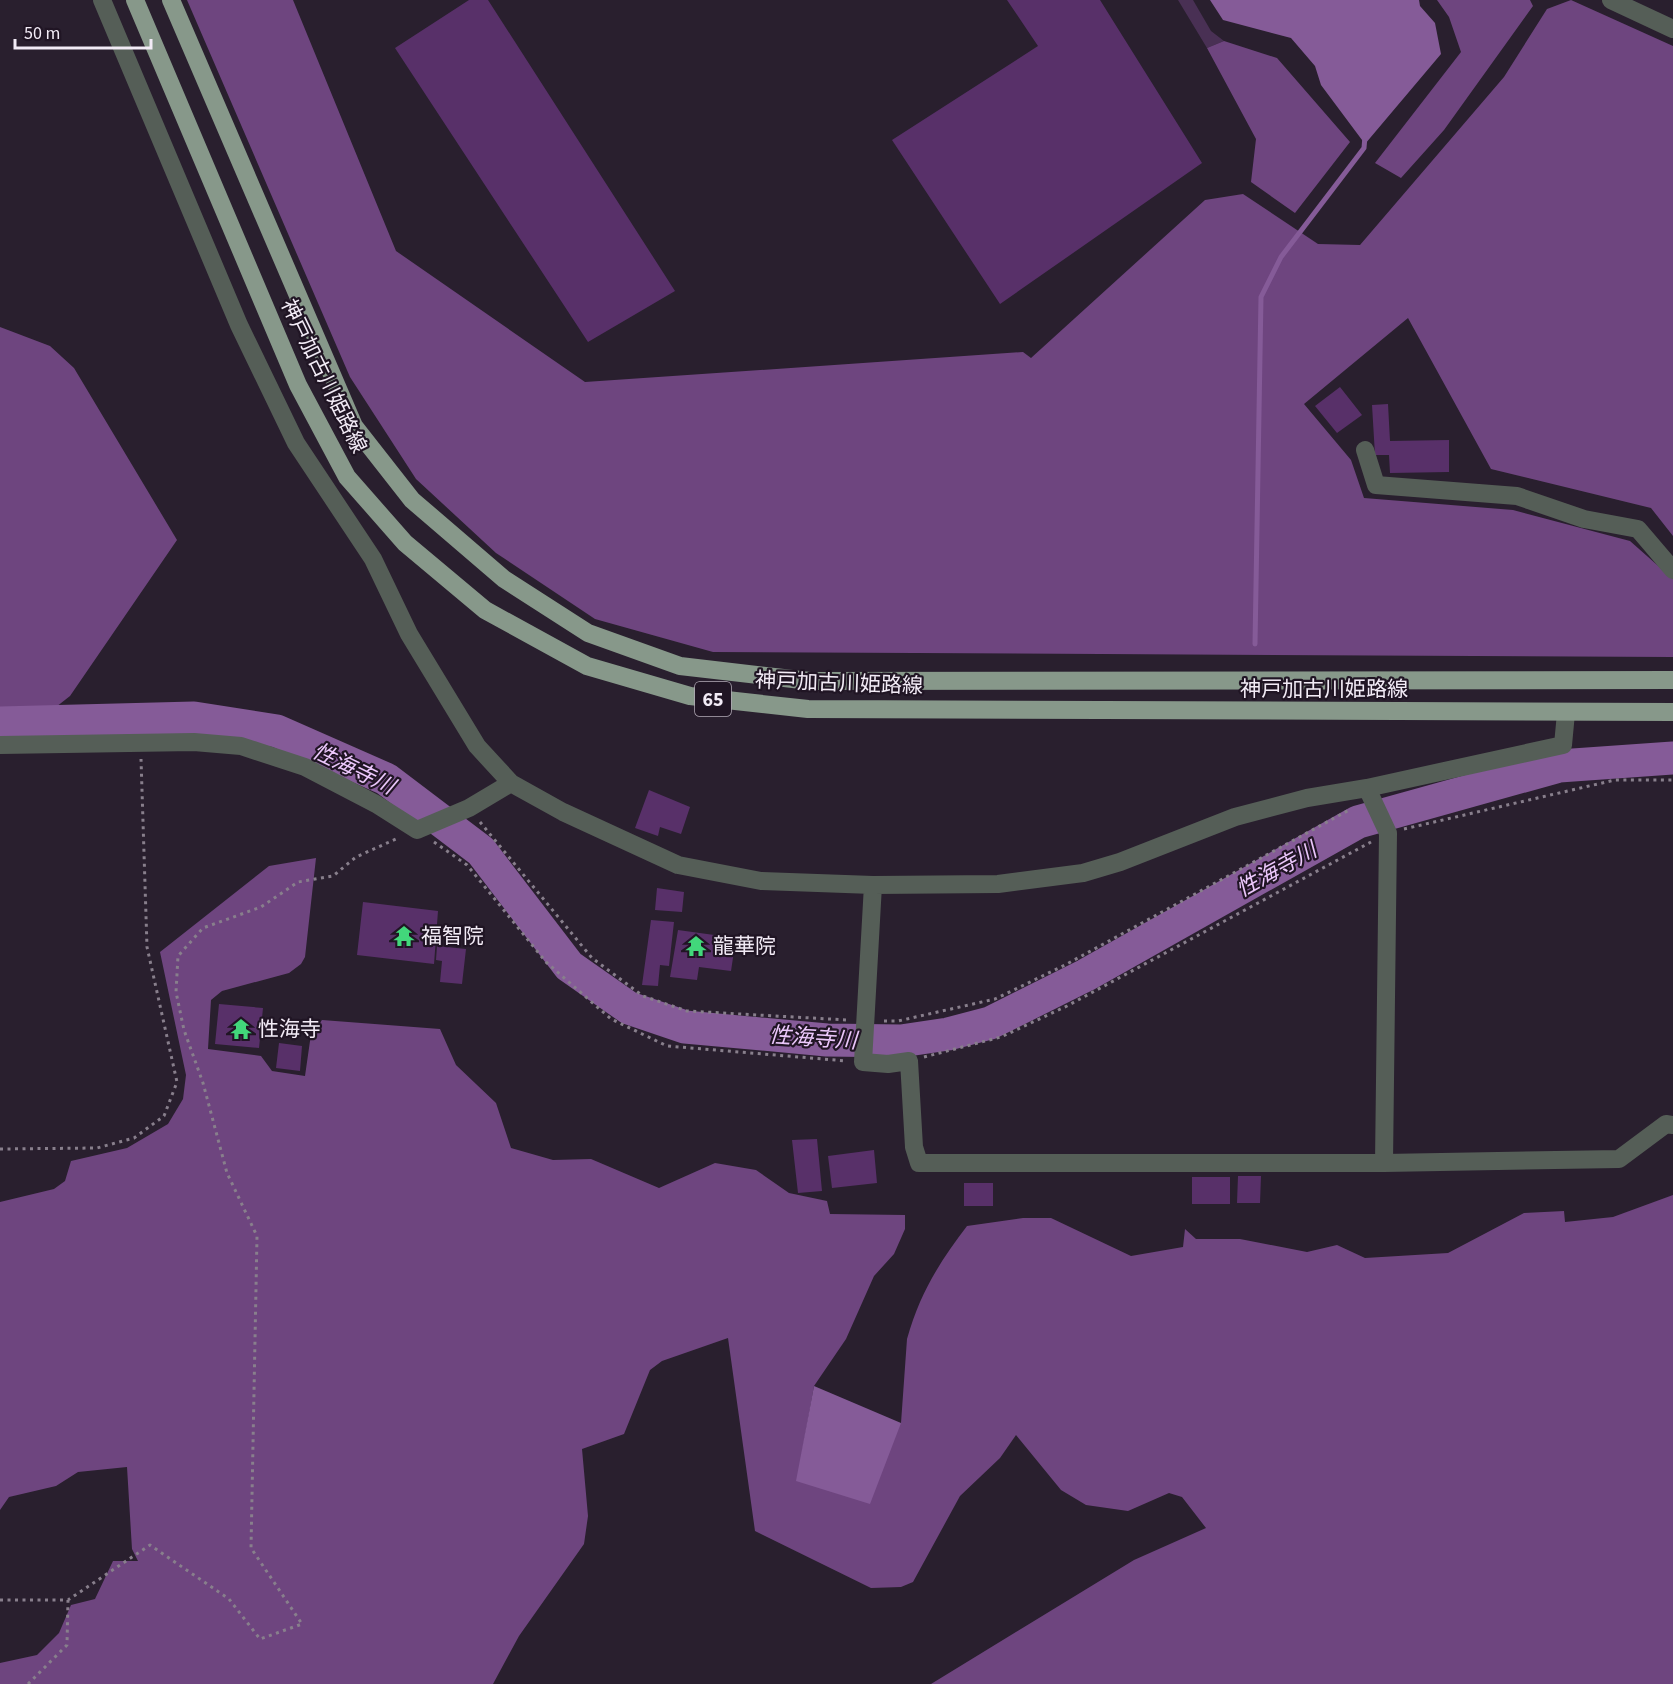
<svg xmlns="http://www.w3.org/2000/svg" width="1673" height="1684" font-family="'Source Sans 3','Noto Sans JP',sans-serif">
<style>
.green{fill:#493054}
.forest{fill:#6e457f}
.water{fill:#855b98}
.lines{fill:none;stroke-linecap:round;stroke-linejoin:round}
.stream{stroke:#855b98;stroke-width:5}
.river{stroke:#855b98;stroke-width:33}
.building{fill:#583069}
.path{stroke:#887f8c;stroke-width:3;stroke-dasharray:3 4.5;stroke-linecap:butt}
.street{stroke:#555e57;stroke-width:18}
.primary{stroke:#87988a;stroke-width:18}
.labels{text-anchor:middle;stroke-width:4.5;stroke-linejoin:round;paint-order:stroke}
.shield{fill:#201524;stroke:#b3abb7;stroke-width:1.5}
.shield-label{font-size:20px;font-weight:bold;fill:#f2ebf6}
.street-label{font-size:21px;fill:#f2ebf6;stroke:#201524}
.poi-label{font-size:21px;fill:#f2ebf6;stroke:#201524;text-anchor:start}
.water-label{font-size:22px;font-style:italic;fill:#ebc7fb;stroke:#201524}
</style>
<rect width="100%" height="100%" fill="#291f2e"/>
<path class="green" d="M1178,0H1193L1211,31L1224,41L1207,48Z"/>
<path class="forest" d="M187,0H293L396,251L585,382L1023,352L1031,358L1205,200L1243,194L1318,244L1360,245L1504,77L1547,9L1571,0L1673,46V536L1651,508L1491,469L1408,318L1304,404L1351,460L1364,498L1513,510L1630,541L1673,579V657L713,652L595,619L496,553L416,479L350,377Z
M1437,0H1530L1533,6L1444,130L1401,178L1375,163L1461,52L1449,17Z
M1224,41L1277,58L1350,142L1295,213L1251,182L1256,139L1207,48Z
M0,327L50,346L74,368L177,540L70,696L56,707L0,710Z
M316,858L305,957L301,964L289,973L222,991L211,1000L208,1049L261,1056L272,1071L305,1076L311,1034L322,1020L440,1029L456,1065L496,1103L511,1148L553,1160L591,1159L659,1188L715,1163L756,1170L789,1193L827,1201L830,1214L905,1215V1229L894,1254L874,1276L846,1339L814,1386L797,1481L901,1423L907,1339C920,1293 939,1263 967,1226L1023,1218H1051L1131,1256L1183,1247L1185,1229L1196,1239H1240L1307,1252L1337,1245L1365,1258L1448,1253L1524,1213L1564,1211L1565,1222L1613,1217L1673,1195V1684H931L1134,1560L1206,1528L1182,1497L1169,1493L1128,1511L1086,1505L1061,1490L1016,1435L1000,1458L960,1496L913,1582L901,1587L871,1588L755,1531L728,1338L662,1361L650,1370L624,1434L582,1449L588,1516L584,1544L519,1636L493,1684H0V1663L37,1655L59,1633L71,1605L95,1599L113,1561H138L132,1549L127,1467L78,1472L56,1486L9,1497L0,1510V1202L54,1189L65,1181L71,1161L127,1148L168,1124L183,1099L186,1075L160,952L269,866Z"/>
<path class="water" d="M1210,0H1419L1420,6L1435,23L1441,54L1365,144L1321,85L1315,66L1291,38L1223,20Z
M814,1386L901,1423L870,1504L796,1481Z"/>
<g class="lines">
<path class="stream" d="M1255,644L1261,297L1281,257L1364,148L1365,136"/>
<path class="river" d="M0,723L194,718L277,731L386,779L481,851L569,966L629,1008L685,1027L827,1040L901,1041L948,1034L990,1023L1086,975L1358,822L1559,766L1673,758"/>
</g>
<path class="building" d="M469,0H488L675,291L588,342L395,48Z
M1007,0H1100L1202,163L1000,304L892,140L1038,46Z
M1340,387L1362,415L1337,433L1315,406Z
M1388,404L1390,441L1449,440V472L1390,473L1389,455H1375L1372,405Z
M649,790L690,807L681,834L660,827L658,836L635,828Z
M657,888L684,892L682,912L655,910Z
M363,902L438,911L434,964L357,955Z
M651,920L674,922L669,966L660,965L658,986L642,985Z
M678,930L736,938L731,971L699,967L697,980L670,977Z
M437,946L466,949L462,984L440,982L442,961L436,960Z
M219,1004L263,1008L259,1048L215,1044Z
M279,1043L302,1046L300,1071L276,1068Z
M817,1139L822,1191L798,1193L792,1140Z
M874,1150L877,1183L832,1188L828,1156Z
M1238,1176H1261L1260,1203H1237Z
M1192,1177H1230V1204H1192Z
M964,1183H993V1206H964Z"/>
<g class="lines">
<path class="path" d="M480,822L592,958L643,996L687,1011L847,1020
M1404,829L1615,780H1673
M434,842L467,865L546,962L611,1019L667,1046L846,1061
M884,1021H898L995,999L1065,965L1349,810
M924,1057L1001,1037L1067,1006L1371,842
M0,1149L97,1148L134,1138L164,1116L177,1082L147,947L141,759
M0,1600H68L150,1545L229,1599L260,1639L302,1624L251,1548L257,1236L227,1173L203,1083L184,1030L176,992L178,956L203,928L261,907L298,882L333,876L356,857L396,839
M28,1684L67,1645L68,1600"/>
<path class="street" d="M102,0L239,325L296,443L373,559L409,634L477,746L511,783L563,812L678,865L761,881L873,885L998,884L1083,873L1120,862L1235,817L1307,798L1367,788L1563,745L1566,713
M1611,0L1673,29
M1365,450L1376,485L1517,496L1584,519L1638,529L1673,570
M0,745L194,742L241,746L305,767L376,804L417,830L469,808L511,783
M1367,788L1388,833L1384,1163
M873,885L863,1062L888,1064L909,1061L914,1147L919,1163H1384L1619,1159L1666,1124L1673,1125"/>
<path class="primary" d="M135,0L298,385L347,477L405,543L485,610L587,666L690,696L808,709L1673,712
M171,0L354,426L412,500L504,579L588,633L680,666L810,681L1673,680"/>
</g>
<defs>
<symbol id="temple-bare" viewBox="-9 -9 18 18"><path d="M0-6L5-2H3V0L6.5 2.5H4V6H1.5V3h-3V6H-4V2.5H-6.5L-3 0V-2H-5Z" fill="#42d77b" stroke="#201524" stroke-width="2.5" paint-order="stroke"/></symbol>
</defs>
<g fill-rule="evenodd">
<use href="#temple-bare" x="389" y="921" width="30" height="30"/>
<use href="#temple-bare" x="681" y="931" width="30" height="30"/>
<use href="#temple-bare" x="226" y="1014" width="30" height="30"/>
</g>
<g class="labels">
<rect class="shield" x="695" y="682" width="36" height="34" rx="4.5"/>
<g class="shield-label">
<text x="713" y="706">65</text>
</g>
<g class="street-label">
<text transform="translate(324 376) rotate(64)" y="7">神戸加古川姫路線</text>
<text transform="translate(839 683) rotate(2)" y="7">神戸加古川姫路線</text>
<text x="1324" y="696">神戸加古川姫路線</text>
</g>
<g class="poi-label">
<text x="421" y="943">福智院</text>
<text x="713" y="953">龍華院</text>
<text x="258" y="1036">性海寺</text>
</g>
<g class="water-label">
<text transform="translate(354 768) rotate(26)" y="8">性海寺川</text>
<text transform="translate(1276 869) rotate(-29)" y="8">性海寺川</text>
<text transform="translate(813 1037) rotate(4)" y="8">性海寺川</text>
</g>
</g>
<path d="M15 39v9h136v-9" fill="none" stroke="#f2ebf6" stroke-width="3"/>
<text x="24" y="39" font-size="18" fill="#f2ebf6" stroke="#201524" stroke-width="4.5" paint-order="stroke">50 m</text>
</svg>
